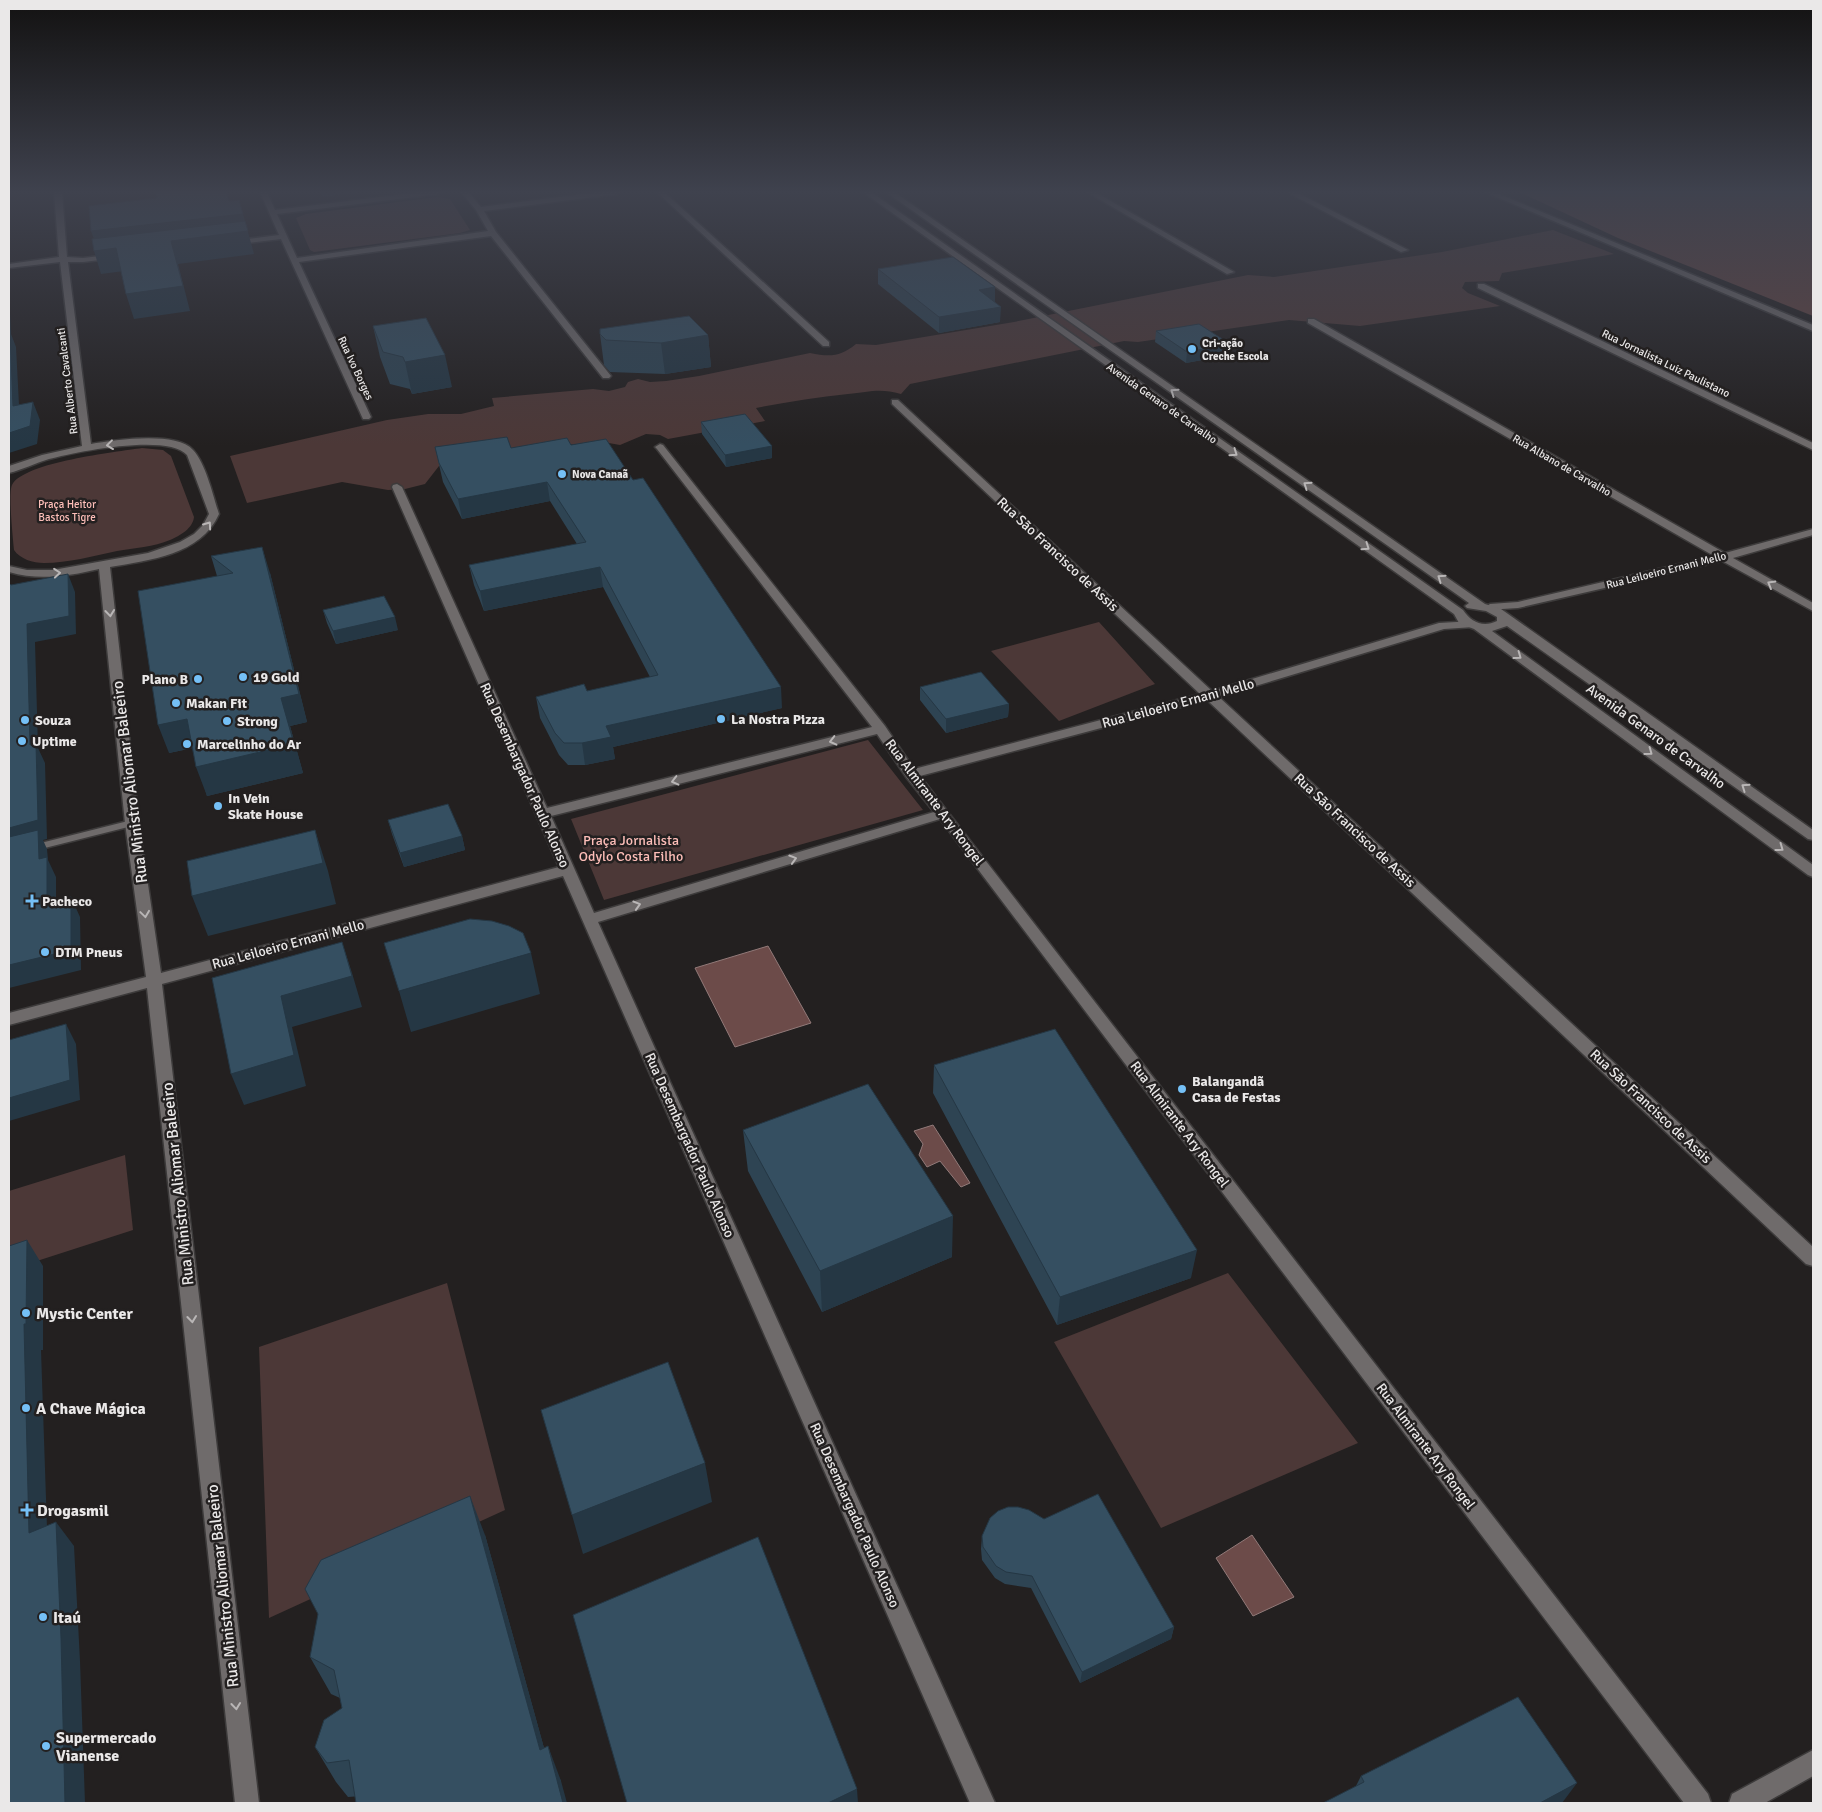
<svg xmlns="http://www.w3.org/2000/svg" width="1822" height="1812" font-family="Signika,sans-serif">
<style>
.green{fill:#4c3837}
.forest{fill:#644441}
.water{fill:#6c4b49;stroke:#927a79}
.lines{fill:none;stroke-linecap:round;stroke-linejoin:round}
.service-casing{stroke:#3d3b3b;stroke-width:3}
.minor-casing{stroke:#3d3b3b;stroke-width:3}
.tertiary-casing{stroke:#3d3b3b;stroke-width:3}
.service{fill:#6f6b6b;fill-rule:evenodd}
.minor{fill:#6f6b6b;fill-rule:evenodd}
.tertiary{fill:#6f6b6b;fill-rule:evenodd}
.wall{fill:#2e4453}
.shaded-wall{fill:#253744}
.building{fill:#354f61;stroke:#253744}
.oneway{stroke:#b9b6b6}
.poi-dot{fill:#75c0f6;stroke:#232020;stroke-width:2}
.labels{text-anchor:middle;stroke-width:5;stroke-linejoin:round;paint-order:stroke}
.far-poi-label{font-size:11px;font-weight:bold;fill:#eae8e8;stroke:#232020;text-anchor:start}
.far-street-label{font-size:11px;fill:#eae8e8;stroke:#232020}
.far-park-label{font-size:11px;fill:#fdbeb8;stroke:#232020}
.street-label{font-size:14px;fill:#eae8e8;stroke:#232020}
.poi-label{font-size:14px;font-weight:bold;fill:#eae8e8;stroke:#232020;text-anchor:start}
.park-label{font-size:14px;fill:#fdbeb8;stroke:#232020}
.near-street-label{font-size:16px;fill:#eae8e8;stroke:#232020}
.near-poi-label{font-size:16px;font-weight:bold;fill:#eae8e8;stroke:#232020;text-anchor:start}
</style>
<rect width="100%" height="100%" fill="#232020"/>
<path class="green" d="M437,197L450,199L470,230L460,233L314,252L310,250L296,218L306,214Z
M1553,230L1614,254L1502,273L1499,281L1465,282L1462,288L1468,293L1500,306L1360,326L1289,320L1138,342L1124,341L910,384L901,394C880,388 869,392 848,394C817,397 787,402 756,408L765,421L668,439L660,435L646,434L620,445L603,442L539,447L455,461L439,466L425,484L405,489L388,490L342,482L247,503L230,456L387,420L428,414H461L494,406L492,398L593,389L609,391L625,387L628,382L638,379L650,382L666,381L699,376L810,353C830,357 840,357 856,344L876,345L1014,322L1248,275L1274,277L1442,252Z
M142,448L163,450L171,456L194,517C193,528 180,536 170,540C154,547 134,548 117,551C93,556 68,563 44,563C33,563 20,559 14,550C13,538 8,493 12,485C24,462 116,452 142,448Z
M1099,622L1155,684L1059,721L991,651Z
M868,740L923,810L604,900L571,819Z
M125,1155L133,1230L9,1270V1191Z
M1228,1273L1358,1443L1161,1528L1054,1342Z
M447,1283L505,1510L269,1618L259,1347Z"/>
<path class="forest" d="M1519,192H1813V316L1618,238Z"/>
<path class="water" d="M768,946L811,1023L735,1047L695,968Z
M933,1125L970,1183L961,1187L940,1161L927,1167L919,1155L923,1144L914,1131Z
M1252,1535L1294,1597L1253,1616L1216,1558Z"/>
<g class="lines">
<defs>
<path id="service" d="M132,820L137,823L136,825L9,857V851Z"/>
<path id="minor" d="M54,192H62L67,257L83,258L117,254L121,256L117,258L83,262H68L91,444C115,440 176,431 193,450C206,464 213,496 219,514C201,555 150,560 110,567L139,823L161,973L559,867L392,487L393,485L397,484L402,487L547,808L872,727L657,449L655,447L660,444L663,445L885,726L914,769L1200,694L892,404V400H898L1212,691L1439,623L1474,621L1476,624L1474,627L1444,629L1219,697L1813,1247V1266L1806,1264L1207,700L920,776L1708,1794L1711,1803H1684L940,819L598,922L995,1803H970L563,876L162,984L259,1803H235L147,988L9,1025V1013L146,977L125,823L99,569C69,576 39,581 9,572V566L27,570H53L148,553L180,542L194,534L203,525L209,514L187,455C168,433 75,452 49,459C35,463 22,470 9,473V466L42,455L82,446L60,262L9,268V264L59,257ZM877,734L906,777L934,812L594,913L551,816Z
M260,192H267L275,210L421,192H442L439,194L277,214L297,258L488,231L476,210L461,192H468L481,207L599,192H620L617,194L484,211L496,232L611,376L609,378H603L491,236L299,262L371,417L369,419H363L281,239L231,245L227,243L231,241L279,235Z
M657,192H664L829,342V346H823Z
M1087,192H1095L1234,272L1227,274Z
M1287,192H1296L1408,250L1401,252Z
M1485,192H1494L1813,325V331Z
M1478,284H1484L1813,443V450L1478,288Z
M1308,319H1314L1725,553L1813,529V535L1733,558L1813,603V611L1722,561L1518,608L1486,610L1484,608L1490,604L1518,602L1714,556L1308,323Z
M1813,1750V1776L1765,1803H1729L1732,1794Z"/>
<path id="tertiary" d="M863,192H871L1463,610C1471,622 1483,628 1497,621V617L1486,611L1467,608L1465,606L1469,603L886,192H894L1485,604L1501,609L1813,830V840L1808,839L1507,626L1492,631L1813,865V877L1808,875L1474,629L1459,623L1454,614Z"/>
</defs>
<use href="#service" class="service-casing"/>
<use href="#minor" class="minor-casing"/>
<use href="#tertiary" class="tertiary-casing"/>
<use href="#service" class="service"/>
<use href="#minor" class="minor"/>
<use href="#tertiary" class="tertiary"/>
</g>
<path class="wall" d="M878,269L995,302L1000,322L939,333L878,284Z
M373,326L452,387L412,394L410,389L390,384L380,357Z
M1156,331L1229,355L1186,363L1155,342Z
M600,334L708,335L711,367L665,374L610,372L604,365Z
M701,422L772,446V458L726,467L702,434Z
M571,445L782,708L613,747L615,759L585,765H568L559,755L540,718L536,697L587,691L650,677L603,587L484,611L474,585L469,565L577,544L550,501L462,519L443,482L435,447L511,448Z
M211,556L270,573L307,722L290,726L303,773L207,796L193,748L169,753L217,576Z
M323,610L398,630L336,644L327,623Z
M920,687L1009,704L1008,717L946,733L920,700Z
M388,820L462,836L465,850L404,867L392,834Z
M934,1065L1191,1278L1057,1325L933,1093Z
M743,1130L952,1257L822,1312L748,1171Z
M485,1535L544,1748L561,1781L348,1797L336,1782L315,1747L342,1708L340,1698L331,1694L310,1657Z
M982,1536L1174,1627L1171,1639L1080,1683L1031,1588L1005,1584L995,1578L982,1560L981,1549Z
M1361,1776L1562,1803L1356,1786Z"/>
<path class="shaded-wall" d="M321,192H362L322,197Z
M243,214L254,254L178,264L190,311L134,319L126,294L124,271L101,274L94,251L98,250L91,231Z
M995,287V303L979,290Z
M9,293L11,334L16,347L20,424L13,406L9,340Z
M1001,307L1000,322L939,333V317Z
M708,335L711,367L665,374L661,343Z
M1230,344L1229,355L1186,363L1187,352Z
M445,355L452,387L412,394L405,362Z
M33,402L40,420L37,444L9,453V433Z
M772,446V458L726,467L725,455Z
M547,482L550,501L462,519L458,499Z
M262,547L270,573L307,722L290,726L303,773L207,796L196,767L281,698Z
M600,567L603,587L484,611L480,591Z
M68,574L75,592L76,634L35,642L38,748L45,763L47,839L43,840L47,849L48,860L56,877V923L9,849V828L30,745L27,624Z
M395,617L398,630L336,644L333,631Z
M781,687L782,708L613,747L615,759L585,765L582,743L606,726Z
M1009,704L1008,717L946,733V719Z
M187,719L197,747L169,753L158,725Z
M315,830L328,871L336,904L208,936L192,896Z
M462,836L465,850L404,867L400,853Z
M71,897L80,917L81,970L9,988V965Z
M342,942L352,973L362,1007L292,1027L306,1086L244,1105L231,1074L281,996Z
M531,953L540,994L411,1032L399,991Z
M66,1024L76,1044L80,1100L9,1121V1098Z
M953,1216L952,1257L822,1312L820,1271Z
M27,1240L43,1266V1350H41L48,1558L29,1533L24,1324Z
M1197,1250L1191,1278L1057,1325L1060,1297Z
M705,1463L712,1502L583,1554L572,1515Z
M470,1496L485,1535L554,1784L540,1750Z
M56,1522L74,1546L80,1661L85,1803H65Z
M1174,1627L1171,1639L1080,1683L1082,1672Z
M548,1746L561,1781L567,1803H563Z
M1577,1783L1562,1803H1540Z
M857,1789L858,1803H828Z"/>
<path class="building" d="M156,192H226L229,201L239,200L243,214L91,231L89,206L157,198Z
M245,221L248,231L171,241L183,286L126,294L116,248L94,251L92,239Z
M953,257L995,287L979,290L1001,307L939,317L878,269Z
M689,316L708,335L661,343L606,340L600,334V329Z
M426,318L445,355L405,362L403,357L383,352L373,326Z
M1199,324L1230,344L1187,352L1156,331Z
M9,330H10L13,406L33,402L30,426L9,433Z
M745,414L772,446L725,455L701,422Z
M507,437L511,448L567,438L571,445L606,439L633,480L643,478L781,687L606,726L611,737L582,743H564L555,733L536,697L584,684L587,691L658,675L600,567L480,591L469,565L586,542L547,482L458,499L439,463L435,447Z
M262,547L299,694L281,698L294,744L196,767L187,719L158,725L138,591L233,573L211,556Z
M68,574L69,616L27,624L30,745L36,744L38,820L9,828V583L11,585Z
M384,596L395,617L333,631L323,610Z
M981,672L1009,704L946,719L920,687Z
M448,804L462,836L400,853L388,820Z
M38,830L39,859L47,857V903L71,897V950L9,965V837Z
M315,830L323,863L192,896L187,861Z
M470,919L492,921L509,926L523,933L531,953L399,991L384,943Z
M342,942L352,976L281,996L294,1055L231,1074L212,978Z
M66,1024L70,1080L9,1098V1040Z
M1055,1029L1197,1250L1060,1297L934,1065Z
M868,1084L953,1216L820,1271L743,1130Z
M27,1240L26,1324H24L29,1533L56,1522L61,1638L65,1803H9V1246Z
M668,1362L705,1463L572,1515L541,1410Z
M1098,1494L1174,1627L1082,1672L1032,1576L1006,1572L996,1566L983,1547L982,1536L990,1518L998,1511L1008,1507H1018L1029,1510L1044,1519Z
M470,1496L540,1750L548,1746L563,1803H356L349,1760L327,1763L315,1747L324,1720L342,1708L334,1670L310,1657L318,1614L305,1589L321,1560Z
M758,1537L857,1789L828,1803H627L573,1615Z
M1518,1697L1577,1783L1540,1803H1323L1364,1782L1361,1776Z"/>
<defs><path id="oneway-chevron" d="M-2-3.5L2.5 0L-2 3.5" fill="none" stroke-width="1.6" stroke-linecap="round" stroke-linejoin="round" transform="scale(1.25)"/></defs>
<g class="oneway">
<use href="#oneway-chevron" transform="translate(1174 392) rotate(-145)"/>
<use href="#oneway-chevron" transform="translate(110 445) rotate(173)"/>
<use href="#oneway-chevron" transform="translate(1234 453) rotate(35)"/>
<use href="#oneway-chevron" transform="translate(1307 485) rotate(-145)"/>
<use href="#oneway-chevron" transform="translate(208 525) rotate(-55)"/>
<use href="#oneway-chevron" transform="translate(1366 547) rotate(35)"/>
<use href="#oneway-chevron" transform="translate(57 573) rotate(-5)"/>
<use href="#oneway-chevron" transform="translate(1441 578) rotate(-145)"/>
<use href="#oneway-chevron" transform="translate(1771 584) rotate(-150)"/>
<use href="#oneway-chevron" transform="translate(110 613) rotate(84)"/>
<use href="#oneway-chevron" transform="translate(1518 656) rotate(36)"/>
<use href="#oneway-chevron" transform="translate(833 741) rotate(166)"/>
<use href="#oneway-chevron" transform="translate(1649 752) rotate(36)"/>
<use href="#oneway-chevron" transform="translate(675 781) rotate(166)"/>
<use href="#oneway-chevron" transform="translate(1745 787) rotate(-145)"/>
<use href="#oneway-chevron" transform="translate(1780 848) rotate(36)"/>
<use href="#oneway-chevron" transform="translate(793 859) rotate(-17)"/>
<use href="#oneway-chevron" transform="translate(637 905) rotate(-17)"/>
<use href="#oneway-chevron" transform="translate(145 914) rotate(82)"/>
<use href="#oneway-chevron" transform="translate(192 1319) rotate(84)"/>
<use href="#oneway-chevron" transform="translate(236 1706) rotate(84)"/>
</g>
<linearGradient id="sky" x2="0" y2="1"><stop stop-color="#131212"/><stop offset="0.43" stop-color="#3f424e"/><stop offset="1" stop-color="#3f424e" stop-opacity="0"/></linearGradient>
<rect width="1822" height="446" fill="url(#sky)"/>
<g class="poi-dot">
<circle cx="1192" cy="349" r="5"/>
<circle cx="562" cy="474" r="5"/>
<circle cx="243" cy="677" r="5"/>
<circle cx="198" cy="679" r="5"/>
<circle cx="176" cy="703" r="5"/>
<circle cx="721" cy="719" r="5"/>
<circle cx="25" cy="720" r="5"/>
<circle cx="227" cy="721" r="5"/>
<circle cx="22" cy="741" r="5"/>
<circle cx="187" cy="744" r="5"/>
<circle cx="218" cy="806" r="5"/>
<path d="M29.5 893.5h5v5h5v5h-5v5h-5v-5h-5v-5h5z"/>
<circle cx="45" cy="952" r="5"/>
<circle cx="1182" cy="1089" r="5"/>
<circle cx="26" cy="1313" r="5"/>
<circle cx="26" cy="1408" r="5"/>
<path d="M24.5 1502.5h5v5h5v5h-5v5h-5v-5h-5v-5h5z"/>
<circle cx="43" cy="1617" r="5"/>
<circle cx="46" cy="1746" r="5"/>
</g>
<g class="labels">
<g class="far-poi-label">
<text x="1202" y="347">Cri-ação<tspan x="1202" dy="13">Creche Escola</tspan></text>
<text x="572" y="478">Nova Canaã</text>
</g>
<g class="far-street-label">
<text transform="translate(1666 363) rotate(26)" y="4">Rua Jornalista Luiz Paulistano</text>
<text transform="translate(356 368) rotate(65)" y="4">Rua Ivo Borges</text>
<text transform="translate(67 381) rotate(-97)" y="4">Rua Alberto Cavalcanti</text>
<text transform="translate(1162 403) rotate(35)" y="4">Avenida Genaro de Carvalho</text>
<text transform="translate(1562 465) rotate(30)" y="4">Rua Albano de Carvalho</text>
<text transform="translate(1666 570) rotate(-14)" y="4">Rua Leiloeiro Ernani Mello</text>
</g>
<g class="far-park-label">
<text x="67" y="508">Praça Heitor<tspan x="67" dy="13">Bastos Tigre</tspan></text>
</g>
<g class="street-label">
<text transform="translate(1058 554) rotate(43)" y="5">Rua São Francisco de Assis</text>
<text transform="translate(1178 703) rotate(-15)" y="5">Rua Leiloeiro Ernani Mello</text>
<text transform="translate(1656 736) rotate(36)" y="5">Avenida Genaro de Carvalho</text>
<text transform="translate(525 775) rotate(66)" y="5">Rua Desembargador Paulo Alonso</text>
<text transform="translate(935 802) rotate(53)" y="5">Rua Almirante Ary Rongel</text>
<text transform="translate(1355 830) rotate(43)" y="5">Rua São Francisco de Assis</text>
<text transform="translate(288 944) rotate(-15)" y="5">Rua Leiloeiro Ernani Mello</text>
<text transform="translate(1651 1106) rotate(43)" y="5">Rua São Francisco de Assis</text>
<text transform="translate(1180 1124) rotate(53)" y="5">Rua Almirante Ary Rongel</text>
<text transform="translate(690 1145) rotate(66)" y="5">Rua Desembargador Paulo Alonso</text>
<text transform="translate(1426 1446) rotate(53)" y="5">Rua Almirante Ary Rongel</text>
<text transform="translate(855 1515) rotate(66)" y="5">Rua Desembargador Paulo Alonso</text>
</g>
<g class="poi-label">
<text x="253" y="682">19 Gold</text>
<text x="188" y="684" text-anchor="end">Plano B</text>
<text x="186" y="708">Makan Fit</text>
<text x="731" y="724">La Nostra Pizza</text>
<text x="35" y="725">Souza</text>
<text x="237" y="726">Strong</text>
<text x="32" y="746">Uptime</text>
<text x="197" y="749">Marcelinho do Ar</text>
<text x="228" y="803">In Vein<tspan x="228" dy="16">Skate House</tspan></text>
<text x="42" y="906">Pacheco</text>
<text x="55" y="957">DTM Pneus</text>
<text x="1192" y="1086">Balangandã<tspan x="1192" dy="16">Casa de Festas</tspan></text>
</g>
<g class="park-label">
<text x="631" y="845">Praça Jornalista<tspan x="631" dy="16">Odylo Costa Filho</tspan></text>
</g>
<g class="near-street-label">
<text transform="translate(129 782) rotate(-97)" y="6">Rua Ministro Aliomar Baleeiro</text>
<text transform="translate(177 1184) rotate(-96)" y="6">Rua Ministro Aliomar Baleeiro</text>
<text transform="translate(222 1586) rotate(-96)" y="6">Rua Ministro Aliomar Baleeiro</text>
</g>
<g class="near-poi-label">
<text x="36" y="1319">Mystic Center</text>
<text x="36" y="1414">A Chave Mágica</text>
<text x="37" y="1516">Drogasmil</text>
<text x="53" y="1623">Itaú</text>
<text x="56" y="1743">Supermercado<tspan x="56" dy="18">Vianense</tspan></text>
</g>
</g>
<rect width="1822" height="1812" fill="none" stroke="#eae8e8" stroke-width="20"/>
</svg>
